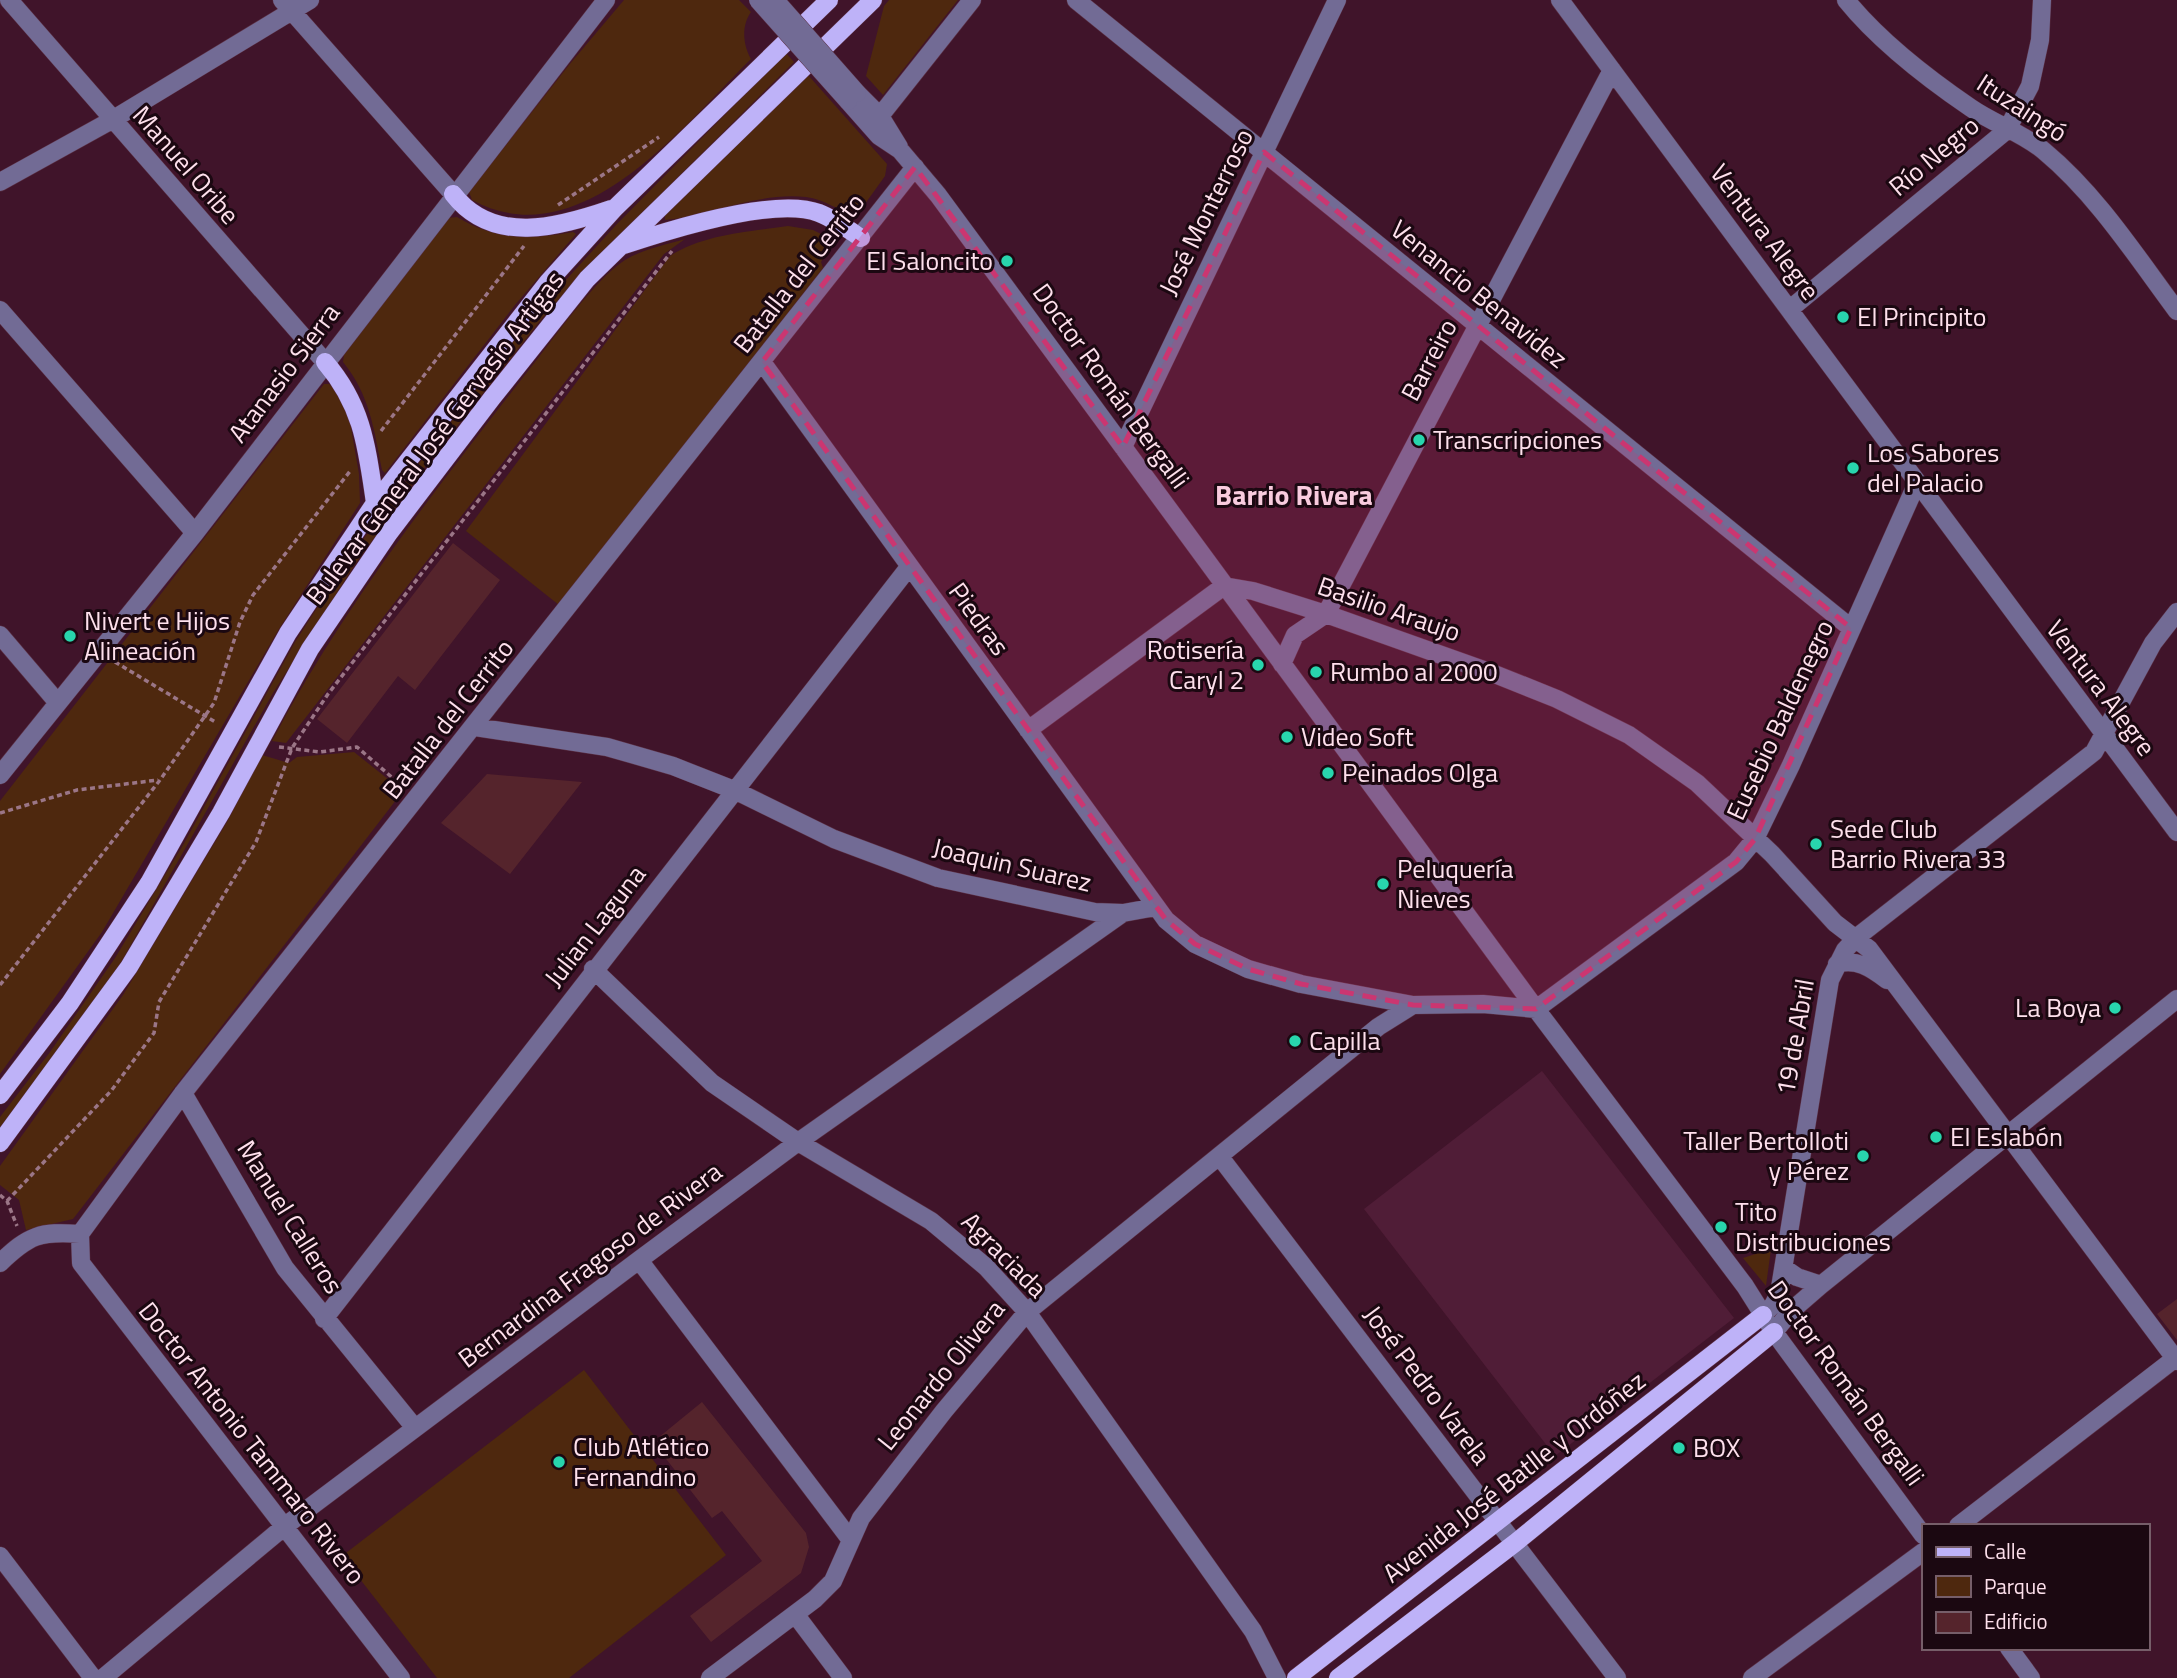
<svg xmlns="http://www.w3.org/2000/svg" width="2177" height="1678" font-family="'Titillium Web',sans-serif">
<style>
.built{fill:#501d37}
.green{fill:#4e280e}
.building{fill:#55242c}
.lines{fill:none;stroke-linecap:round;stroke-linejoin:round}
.minor-casing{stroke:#5b3145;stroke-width:19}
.major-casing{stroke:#5b3145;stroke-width:19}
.path{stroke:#9b7687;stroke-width:3.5;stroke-dasharray:5 3.5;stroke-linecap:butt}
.minor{stroke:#726b95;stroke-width:18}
.major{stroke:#beb2f8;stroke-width:18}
.minor-bridge-casing{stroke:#5b3145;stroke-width:19;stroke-linecap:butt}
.minor-bridge{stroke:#726b95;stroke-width:18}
.marked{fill:#cb3671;fill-opacity:0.2;stroke:#cb3671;stroke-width:5;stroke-dasharray:14 9;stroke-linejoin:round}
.poi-dot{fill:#28d5ad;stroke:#1b0811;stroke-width:2.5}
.labels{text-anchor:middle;stroke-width:6;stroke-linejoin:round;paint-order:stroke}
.street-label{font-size:26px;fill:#fee0ec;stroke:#1b0811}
.poi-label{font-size:26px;fill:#fee0ec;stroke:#1b0811;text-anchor:start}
.neighbourhood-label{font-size:28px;font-weight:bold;fill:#f9cbde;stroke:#1b0811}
</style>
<rect width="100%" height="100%" fill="#40142a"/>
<path class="built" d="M1542,1071L1734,1318L1555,1456L1364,1209Z"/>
<path class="green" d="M624,0H739L751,12C741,26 743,45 751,59C683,126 580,259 472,200L469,192L569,65Z
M889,0H958L883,95L866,76L884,6Z
M786,53L794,62L588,266L540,321L425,467L354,566L273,693L120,964L56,1056L0,1127V1117L50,1052L115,958L183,845L295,642L348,560L420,462L533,316L616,225Z
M808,75L887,164L885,176L857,215C839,212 825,199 806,197C757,192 712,215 665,220V215Z
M457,217C495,240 530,240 573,232L576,234L515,305L385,473L382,470C374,430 370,395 343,362L344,355L448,218Z
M788,226L813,230L829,238L830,246L821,262L823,268L559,605L466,531L670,256C704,234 749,232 788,226Z
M685,239L664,254L286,743L272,741C342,608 436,489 528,371C552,341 594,280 625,260C643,249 665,245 685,239Z
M324,384H329L341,396L350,422L359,474L360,503L279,629L102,932L0,1074V801Z
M354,752L403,791L73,1219L26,1230L19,1200L0,1185V1166L123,995L227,822L262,755L289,763L297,757Z
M1771,1249L1766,1286L1743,1258Z
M584,1370L726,1555L569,1678H437L342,1556Z"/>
<path class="building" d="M453,543L500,580L415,690L398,676L347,743L317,719Z
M487,774L582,782L510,874L441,823Z
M2177,1299V1340L2157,1314Z
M702,1402L806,1533L809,1547L801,1573L711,1642L690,1616L762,1561L722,1511L712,1518L653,1442Z"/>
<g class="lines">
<defs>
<path id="minor" d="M9,0L325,362
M282,0L453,194
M1076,0L1851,628
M1560,0C1766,277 1970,556 2177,832
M1846,0C1880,42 1927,78 1971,108C1994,124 2023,133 2044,151C2097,195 2136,256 2177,311
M857,93L880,116L899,147
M848,101L879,136L900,150L938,195L1536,1009L1745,1286L1774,1332L1923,1535
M880,116L972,0
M0,182L112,120L310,0
M1790,309L2007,130L2030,86L2040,40L2042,0
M0,310L195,533
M762,362L1166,920L1195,944L1248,969L1301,984L1413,1005L1483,1004L1536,1009L1736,862L1755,839L1791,765L1916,485
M1123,447L1337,0
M0,635L58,703
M1282,664L1295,635L1326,614L1612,70
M475,727L607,747L673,766L734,790L834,839L938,878L1095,912L1123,913L1156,907
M1028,730L1224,586L1253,591L1326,614L1492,673L1557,699L1629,735L1697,783L1772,854L1835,923L1869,949L2177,1361
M0,775L195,533L606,0
M1837,964C1856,958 1871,968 1887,980
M593,969L712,1083L798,1142L931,1221L986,1267L1027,1312L1253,1631L1277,1678
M183,1093L285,1268L415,1428
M1220,1157L1617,1678
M639,1260L850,1539
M0,1263C29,1235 40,1231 80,1234
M1784,1268L1797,1277L1821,1285
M1763,1315L1773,1305L1779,1294L1830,980L1845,950L1857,937L2094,752L2153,643L2177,612
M324,1319L909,567
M1774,1332L1791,1311L1821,1285L2177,999
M1958,1526L2177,1357
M0,1556L93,1678
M795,1614L843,1678
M2009,1648L2031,1678
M103,1678L285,1526L639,1260L798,1142L1123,913
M401,1678L81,1263L80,1234L183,1093L915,167
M710,1678L815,1599L833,1581L861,1518L944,1411L1027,1312L1378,1027L1413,1005
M1752,1678L1923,1552"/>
<path id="major" d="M453,194C493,246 559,227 611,209
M624,245C669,230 775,196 819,213C834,219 848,229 861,238
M325,362C363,406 367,448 375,503
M0,1095L70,1003L149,883L288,633L375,503L548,282L615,208L829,0
M0,1143L129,967L221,813L310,649L389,533L492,398L587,279L873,0
M1296,1678L1763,1315
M1338,1678L1515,1543L1774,1332"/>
</defs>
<use href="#minor" class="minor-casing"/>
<use href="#major" class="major-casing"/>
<path class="path" d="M558,205L659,137
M381,431L524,246
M115,662L217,723
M279,747L320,752L357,747L403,787
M0,813L77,790L158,780
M0,985L160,780L214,703L240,622L253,595L351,470
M0,1195L7,1201L17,1226
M7,1201L111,1091L154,1033L159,1002L256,842L292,748L328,694L672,251"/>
<use href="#minor" class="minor"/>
<use href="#major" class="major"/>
<defs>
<path id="minor-bridge" d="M758,0L848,101
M775,0L857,93"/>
</defs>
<use href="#minor-bridge" class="minor-bridge-casing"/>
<use href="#minor-bridge" class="minor-bridge"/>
</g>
<path class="marked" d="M1264,152L1851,628L1755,839L1736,862L1536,1009L1413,1005L1301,984L1248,969L1195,944L1166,920L762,362L915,167L1123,447Z"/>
<g class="poi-dot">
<circle cx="1007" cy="261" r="7"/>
<circle cx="1843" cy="317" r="7"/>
<circle cx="1419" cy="440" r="7"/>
<circle cx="1853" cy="468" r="7"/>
<circle cx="70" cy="636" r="7"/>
<circle cx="1258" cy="665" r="7"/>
<circle cx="1316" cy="672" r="7"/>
<circle cx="1287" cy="737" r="7"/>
<circle cx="1328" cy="773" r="7"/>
<circle cx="1816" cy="844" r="7"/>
<circle cx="1383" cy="884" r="7"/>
<circle cx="2115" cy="1008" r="7"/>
<circle cx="1295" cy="1041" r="7"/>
<circle cx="1936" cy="1137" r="7"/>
<circle cx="1863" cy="1156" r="7"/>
<circle cx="1721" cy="1227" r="7"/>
<circle cx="1679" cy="1448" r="7"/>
<circle cx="559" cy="1462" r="7"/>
</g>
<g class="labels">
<g class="street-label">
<text transform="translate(2022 108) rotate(33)" y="9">Ituzaingó</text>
<text transform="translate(1934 156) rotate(-40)" y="9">Río Negro</text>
<text transform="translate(186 165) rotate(49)" y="9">Manuel Oribe</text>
<text transform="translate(1206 212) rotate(-64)" y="9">José Monterroso</text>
<text transform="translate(1765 232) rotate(53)" y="9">Ventura Alegre</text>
<text transform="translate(799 273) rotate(-52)" y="9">Batalla del Cerrito</text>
<text transform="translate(1479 294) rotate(39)" y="9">Venancio Benavidez</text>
<text transform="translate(1429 360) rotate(-62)" y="9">Barreiro</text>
<text transform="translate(284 373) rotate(-53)" y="9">Atanasio Sierra</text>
<text transform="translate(1111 386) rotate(54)" y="9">Doctor Román Bergalli</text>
<text transform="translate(435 438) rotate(-53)" y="9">Bulevar General José Gervasio Artigas</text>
<text transform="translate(1389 609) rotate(19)" y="9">Basilio Araujo</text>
<text transform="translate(979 619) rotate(54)" y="9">Piedras</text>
<text transform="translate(2101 688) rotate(53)" y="9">Ventura Alegre</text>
<text transform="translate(448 719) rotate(-52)" y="9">Batalla del Cerrito</text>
<text transform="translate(1780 720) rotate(-65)" y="9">Eusebio Baldenegro</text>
<text transform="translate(1012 865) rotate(13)" y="9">Joaquin Suarez</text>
<text transform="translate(595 926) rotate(-52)" y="9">Julian Laguna</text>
<text transform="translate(1795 1037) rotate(-80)" y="9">19 de Abril</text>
<text transform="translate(290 1217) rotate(58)" y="9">Manuel Calleros</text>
<text transform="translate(1004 1255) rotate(45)" y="9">Agraciada</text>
<text transform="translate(590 1265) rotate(-37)" y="9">Bernardina Fragoso de Rivera</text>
<text transform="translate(941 1375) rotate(-51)" y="9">Leonardo Olivera</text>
<text transform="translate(1846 1383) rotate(54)" y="9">Doctor Román Bergalli</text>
<text transform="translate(1427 1385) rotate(53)" y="9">José Pedro Varela</text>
<text transform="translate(252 1443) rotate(52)" y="9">Doctor Antonio Tammaro Rivero</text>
<text transform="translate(1514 1477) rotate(-38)" y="9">Avenida José Batlle y Ordóñez</text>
</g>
<g class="poi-label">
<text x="993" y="270" text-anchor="end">El Saloncito</text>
<text x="1857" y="326">El Principito</text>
<text x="1433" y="449">Transcripciones</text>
<text x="1867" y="462">Los Sabores<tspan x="1867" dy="30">del Palacio</tspan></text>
<text x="84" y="630">Nivert e Hijos<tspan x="84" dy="30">Alineación</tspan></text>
<text x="1244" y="659" text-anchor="end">Rotisería<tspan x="1244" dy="30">Caryl 2</tspan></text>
<text x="1330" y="681">Rumbo al 2000</text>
<text x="1301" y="746">Video Soft</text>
<text x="1342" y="782">Peinados Olga</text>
<text x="1830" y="838">Sede Club<tspan x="1830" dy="30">Barrio Rivera 33</tspan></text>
<text x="1397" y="878">Peluquería<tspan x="1397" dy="30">Nieves</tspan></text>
<text x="2101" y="1017" text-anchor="end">La Boya</text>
<text x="1309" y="1050">Capilla</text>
<text x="1950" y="1146">El Eslabón</text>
<text x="1849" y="1150" text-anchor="end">Taller Bertolloti<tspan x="1849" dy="30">y Pérez</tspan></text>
<text x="1735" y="1221">Tito<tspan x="1735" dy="30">Distribuciones</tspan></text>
<text x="573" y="1456">Club Atlético<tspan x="573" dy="30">Fernandino</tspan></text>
<text x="1693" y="1457">BOX</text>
</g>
<g class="neighbourhood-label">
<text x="1294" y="505">Barrio Rivera</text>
</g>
</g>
<rect x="1922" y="1524" width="228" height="126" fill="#1b0811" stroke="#765e69" stroke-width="2"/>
<rect x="1936" y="1547" width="35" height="10" fill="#beb2f8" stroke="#765e69" stroke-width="2"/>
<text x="1984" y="1559" font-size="21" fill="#fee0ec">Calle</text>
<rect x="1936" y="1576" width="35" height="21" fill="#4e280e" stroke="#765e69" stroke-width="2"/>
<text x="1984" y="1594" font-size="21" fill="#fee0ec">Parque</text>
<rect x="1936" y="1612" width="35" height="21" fill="#55242c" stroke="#765e69" stroke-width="2"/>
<text x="1984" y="1629" font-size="21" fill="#fee0ec">Edificio</text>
</svg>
